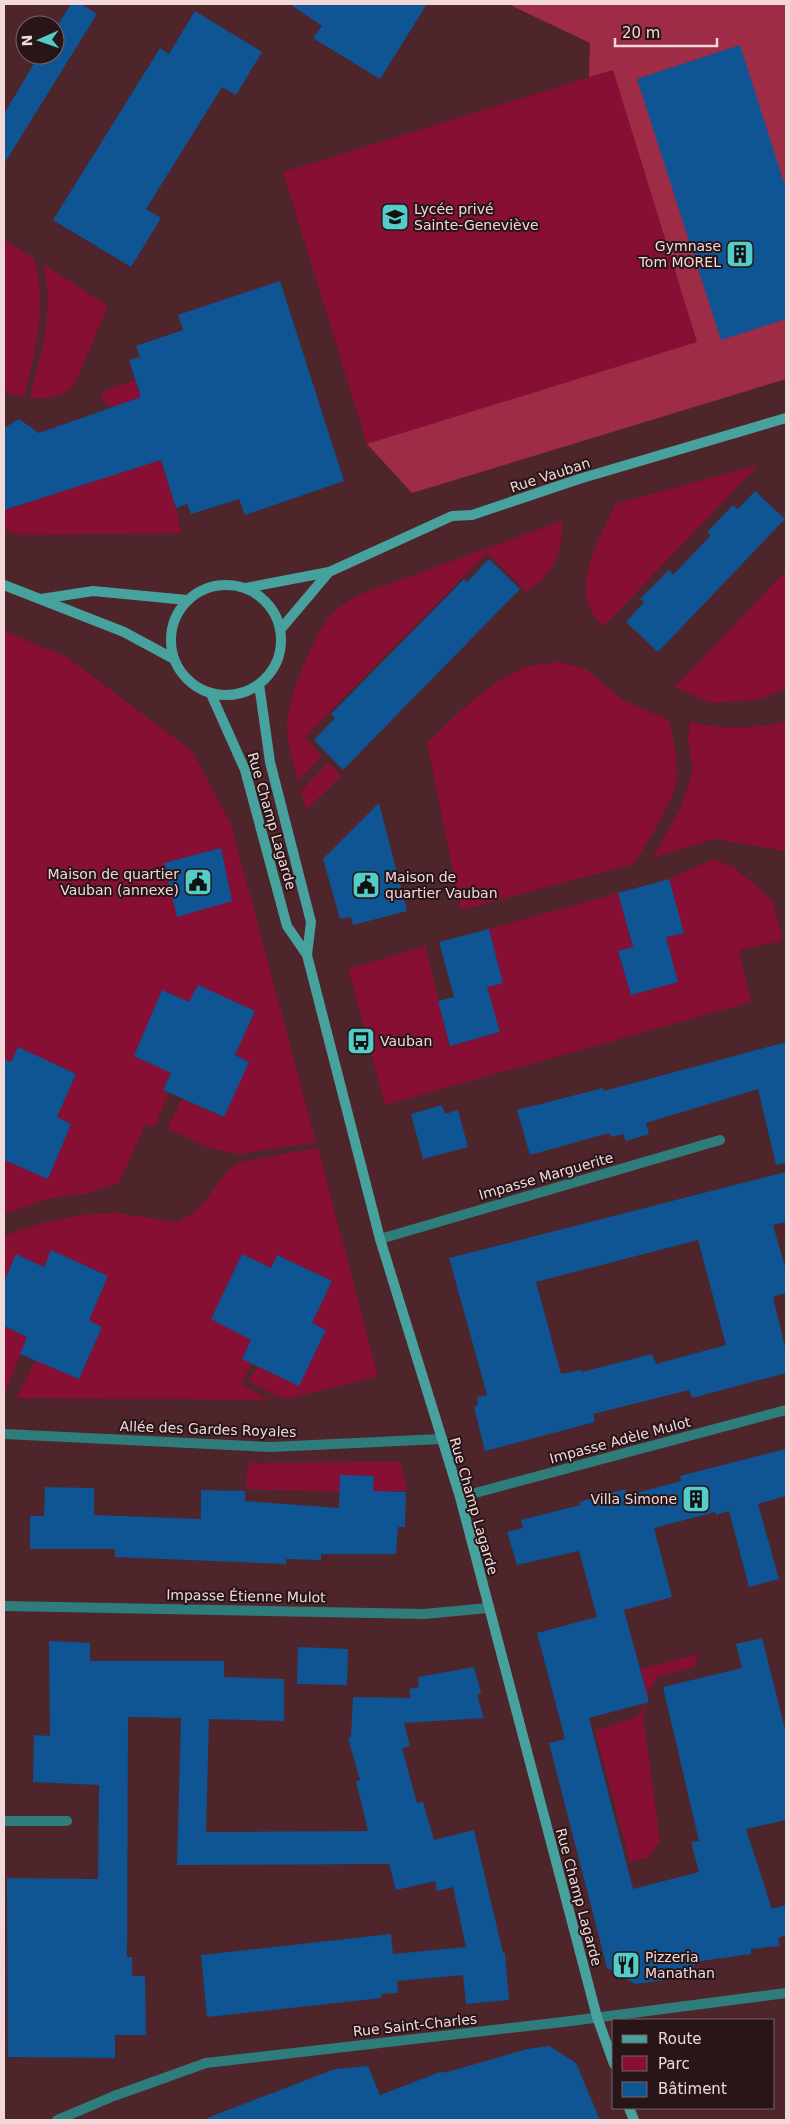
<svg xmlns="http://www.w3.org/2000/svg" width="790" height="2124" font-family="'DejaVu Sans',sans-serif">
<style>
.green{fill:#870f34}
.forest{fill:#9f2c47}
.building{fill:#0f5493;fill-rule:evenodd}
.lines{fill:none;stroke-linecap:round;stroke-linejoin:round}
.street{stroke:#2e7d7a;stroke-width:10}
.secondary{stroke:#47a19d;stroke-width:10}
.labels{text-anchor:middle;stroke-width:4;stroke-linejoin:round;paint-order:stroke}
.poi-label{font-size:14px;fill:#f3d8da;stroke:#271517;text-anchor:start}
.street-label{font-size:14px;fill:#f3d8da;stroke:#271517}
</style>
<rect width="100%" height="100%" fill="#4d252b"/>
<path class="green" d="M613,70L697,342L367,444L283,172Z
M4,239L34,259C48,303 35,354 24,397L4,391Z
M43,264L108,306L74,386C57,398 50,399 30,398C41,355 55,309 43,264Z
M135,380L176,508L181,533L22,535L4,529V502L12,508L132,468L113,406L104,403L102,397L104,391Z
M758,465L603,627C599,622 594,616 591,611C575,576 602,536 615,504Z
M561,521C564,537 558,560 548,573C543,580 534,586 527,592L487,553L305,737L322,756L298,781C293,762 287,744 287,724C288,699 314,633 332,614C338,607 348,602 356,596Z
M786,571V689L757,700L711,703L675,687Z
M4,631L67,657L192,751L231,824L316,1142L240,1154L213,1149L167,1129L182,1099L224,1117L248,1062L235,1055L255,1011L198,985L189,1002L163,990L134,1056L160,1068L166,1058L176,1062L163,1090L168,1093L155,1126L145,1125L119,1183L89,1193L52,1198L4,1214V1160L48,1179L71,1124L57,1117L76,1074L18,1047L11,1062L4,1059Z
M558,662L586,669L624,701L669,720C673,739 679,762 676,781C673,803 646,844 634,864L461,910L427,743C455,717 490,679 528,667C537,664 549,664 558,662Z
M690,722C722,730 754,729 786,722V851L714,839L653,858L681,807L693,769L688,738Z
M328,763L341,776L306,810L301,791Z
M714,859L735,868L773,901L783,941L739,950L751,1002L385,1105L348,969L425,946L450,1046L499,1032L487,987L503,983L489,929L618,893L633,947L618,951L631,995L678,982L666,937L683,932L669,879Z
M318,1148L378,1376L287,1399L271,1393L248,1381L258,1366L299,1385L326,1330L312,1323L332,1281L277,1255L271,1268L242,1254L211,1319L239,1334L256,1330L242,1359L252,1363L241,1384L265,1398L276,1400L16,1398L36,1360L79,1379L102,1327L89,1320L108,1276L51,1250L44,1267L16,1254L4,1282V1236L38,1224L82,1215L115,1213L177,1222L198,1210L227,1171L240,1162Z
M20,1322L32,1326L4,1395V1326L15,1332Z
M400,1462L407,1490L378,1493L246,1489L248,1463Z
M698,1654L695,1666L657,1677L649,1691L643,1716L660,1841L649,1857L630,1862L595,1731L637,1717L644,1707L634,1671Z"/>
<path class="forest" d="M508,4H786V379L412,493L367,444L697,342L613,70L589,77L590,43Z"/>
<path class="building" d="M71,4H81L97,14L4,164V114L39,55H55V29Z
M290,4H427L380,79L313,38L322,26Z
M195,11L262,52L236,95L222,87L146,209L161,218L131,267L53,220L160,48L169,54Z
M740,45L786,189V319L721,340L637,79Z
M280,281L344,481L245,515L239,499L191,514L187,504L176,508L161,460L4,510V428L19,419L39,433L141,397L129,360L140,357L136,346L183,330L178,315Z
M755,491L785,519L658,652L626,622L644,602L640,599L669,570L673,575L711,535L707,532L733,505L738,509Z
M489,559L520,589L343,770L314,740L335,718L331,714L464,579L467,582Z
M379,803L407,911L353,925L351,917L340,919L323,859Z
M221,848L232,901L177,917L164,863Z
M669,879L684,933L666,937L678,982L631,995L618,951L633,947L618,893Z
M489,929L503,983L487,987L500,1032L450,1046L438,1001L454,997L439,942Z
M198,985L255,1011L235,1055L249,1062L224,1117L163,1090L171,1073L134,1056L162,990L189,1002Z
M786,1042V1163L776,1165L758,1089L646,1123L649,1134L626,1141L623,1134L611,1137L609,1133L530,1155L517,1110L603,1088L604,1091Z
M18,1047L76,1074L57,1117L71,1124L48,1179L4,1160V1059L11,1062Z
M442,1105L445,1114L458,1110L468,1147L423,1159L411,1114Z
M786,1172V1222L773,1225L786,1270V1293L773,1297L786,1351V1373L692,1398L689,1390L593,1414L595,1422L485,1451L474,1407L478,1405L477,1397L487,1395L449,1258ZM698,1240L726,1345L656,1364L652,1354L582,1372L581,1370L561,1374L536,1282Z
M51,1250L108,1276L89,1320L102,1327L79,1379L20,1354L27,1337L4,1326V1282L16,1254L44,1267Z
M242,1254L271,1268L277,1255L332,1281L312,1323L326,1330L299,1386L242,1359L251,1340L211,1319Z
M786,1449V1496L758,1504L779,1579L749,1587L729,1511L716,1515L715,1512L654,1528L672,1597L624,1610L649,1702L589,1718L633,1889L699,1872L691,1842L699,1841L663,1687L742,1668L736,1644L762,1638L786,1733V1820L746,1829L772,1909L786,1905V1935L778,1938L780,1946L751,1949V1954L694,1962L695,1976L635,1984L607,1968L549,1743L565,1739L537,1633L597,1617L579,1551L517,1565L507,1532L523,1528L521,1520L580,1505L579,1502L625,1489L626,1496L681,1481L680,1476Z
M340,1475L374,1476L373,1491L406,1492L405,1527H398L396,1554H321V1560L286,1559V1564L115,1557V1549H30V1516H44L45,1487L94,1488V1515L201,1519V1490L245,1491V1501L339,1508Z
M49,1641L90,1643V1661H224V1677L284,1679V1721L209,1719L206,1832L368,1831L356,1781L360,1780L348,1738L351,1737L353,1697L411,1698L409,1689L419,1687L418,1677L474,1667L481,1693L477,1695L484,1718L404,1723L410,1746L402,1748L417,1803L423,1802L434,1840L474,1830L503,1953H505L509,2000L466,2004L463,1975L397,1981L398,1993L381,1994L382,1998L207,2017L201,1955L391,1934L393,1954L466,1947L453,1887L437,1891L435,1881L396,1890L389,1864L177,1865L181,1718L128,1717L127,1957H132V1976H145L146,2035H115V2058L8,2057L7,1878L98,1879L99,1785L33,1782L34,1735L50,1736Z
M298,1647L348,1649L347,1685L297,1684Z
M549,2046L576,2063L600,2120H207V2118L335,2069L368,2066L380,2095L443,2071L444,2073L527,2049Z"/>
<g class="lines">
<path class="street" d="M380,1239L720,1140
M4,1434L271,1447L441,1439
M460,1497L786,1410
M4,1606L424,1614L488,1608
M4,1821H67
M57,2120L114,2096L206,2063L563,2022L786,1993"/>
<path class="secondary" d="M4,585L124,632L174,659
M171 640a55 55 0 1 1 110 0a55 55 0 1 1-110 0Z
M246,588L329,572L452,516L472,515L579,479L786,418
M41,599L93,591L187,600
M280,630L329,572
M259,684L270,762L311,922L307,955
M211,694L245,770L287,926L307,955L380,1239L460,1497L597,2017L614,2064
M629,2108L634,2120"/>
</g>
<defs>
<symbol id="school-square" viewBox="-11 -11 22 22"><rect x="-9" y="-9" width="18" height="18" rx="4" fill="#54cdc8" stroke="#271517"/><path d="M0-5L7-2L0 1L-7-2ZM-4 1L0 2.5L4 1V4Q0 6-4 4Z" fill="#111"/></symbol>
<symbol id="building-square" viewBox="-11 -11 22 22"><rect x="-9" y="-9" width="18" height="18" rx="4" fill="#54cdc8" stroke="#271517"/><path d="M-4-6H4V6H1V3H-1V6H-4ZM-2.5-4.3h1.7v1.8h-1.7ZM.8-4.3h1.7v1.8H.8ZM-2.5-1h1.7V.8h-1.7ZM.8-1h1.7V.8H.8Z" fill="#111"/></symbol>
<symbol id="civic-square" viewBox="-11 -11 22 22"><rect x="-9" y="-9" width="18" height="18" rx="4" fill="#54cdc8" stroke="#271517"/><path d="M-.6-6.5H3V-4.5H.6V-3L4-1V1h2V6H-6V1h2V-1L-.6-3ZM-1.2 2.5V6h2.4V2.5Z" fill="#111"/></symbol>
<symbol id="bus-square" viewBox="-11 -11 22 22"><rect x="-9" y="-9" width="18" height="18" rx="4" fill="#54cdc8" stroke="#271517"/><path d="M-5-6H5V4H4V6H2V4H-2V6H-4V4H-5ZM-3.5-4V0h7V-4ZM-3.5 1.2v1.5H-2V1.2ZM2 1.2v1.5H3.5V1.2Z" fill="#111"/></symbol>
<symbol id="restaurant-square" viewBox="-11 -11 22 22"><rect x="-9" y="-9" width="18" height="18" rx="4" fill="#54cdc8" stroke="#271517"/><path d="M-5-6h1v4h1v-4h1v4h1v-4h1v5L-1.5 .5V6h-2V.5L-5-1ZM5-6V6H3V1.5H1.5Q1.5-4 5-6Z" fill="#111"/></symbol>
</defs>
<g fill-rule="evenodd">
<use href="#school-square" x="379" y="201" width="32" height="32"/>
<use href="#building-square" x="724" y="238" width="32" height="32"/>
<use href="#civic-square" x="182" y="866" width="32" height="32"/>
<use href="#civic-square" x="350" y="869" width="32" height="32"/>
<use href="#bus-square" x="345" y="1025" width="32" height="32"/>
<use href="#building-square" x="680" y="1483" width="32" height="32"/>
<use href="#restaurant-square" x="610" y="1949" width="32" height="32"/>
</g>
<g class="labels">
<g class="poi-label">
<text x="414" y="214">Lycée privé<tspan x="414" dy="16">Sainte-Geneviève</tspan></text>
<text x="721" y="251" text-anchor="end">Gymnase<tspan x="721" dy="16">Tom MOREL</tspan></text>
<text x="179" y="879" text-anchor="end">Maison de quartier<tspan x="179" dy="16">Vauban (annexe)</tspan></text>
<text x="385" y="882">Maison de<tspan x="385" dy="16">quartier Vauban</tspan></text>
<text x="380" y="1046">Vauban</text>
<text x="677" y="1504" text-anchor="end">Villa Simone</text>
<text x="645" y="1962">Pizzeria<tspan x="645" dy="16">Manathan</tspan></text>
</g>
<g class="street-label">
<text transform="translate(550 475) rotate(-18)" y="5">Rue Vauban</text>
<text transform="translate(272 821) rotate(74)" y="5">Rue Champ Lagarde</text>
<text transform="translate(546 1176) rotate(-16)" y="5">Impasse Marguerite</text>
<text transform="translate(208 1429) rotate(2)" y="5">Allée des Gardes Royales</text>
<text transform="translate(620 1440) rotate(-15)" y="5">Impasse Adèle Mulot</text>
<text transform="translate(474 1506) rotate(74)" y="5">Rue Champ Lagarde</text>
<text transform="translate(246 1596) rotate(1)" y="5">Impasse Étienne Mulot</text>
<text transform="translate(579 1897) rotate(75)" y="5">Rue Champ Lagarde</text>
<text transform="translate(415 2025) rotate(-6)" y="5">Rue Saint-Charles</text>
</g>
</g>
<rect width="790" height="2124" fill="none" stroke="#f3d8da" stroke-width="10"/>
<rect x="612" y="2019" width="162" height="90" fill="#271517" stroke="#796365"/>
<rect x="622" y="2035" width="25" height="8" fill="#47a19d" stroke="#796365"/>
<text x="658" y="2044" font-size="15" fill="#f3d8da">Route</text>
<rect x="622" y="2056" width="25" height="15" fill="#870f34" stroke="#796365"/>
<text x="658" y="2069" font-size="15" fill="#f3d8da">Parc</text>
<rect x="622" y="2082" width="25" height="15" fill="#0f5493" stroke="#796365"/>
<text x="658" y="2094" font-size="15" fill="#f3d8da">Bâtiment</text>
<g transform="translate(40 40) rotate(268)"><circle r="24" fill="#271517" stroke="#796365"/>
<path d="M0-4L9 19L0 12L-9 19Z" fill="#54cdc8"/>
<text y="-8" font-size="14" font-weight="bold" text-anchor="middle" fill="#f3d8da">N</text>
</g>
<path d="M615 38v8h102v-8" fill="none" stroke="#f3d8da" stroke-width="2.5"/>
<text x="622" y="38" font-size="15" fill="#f3d8da" stroke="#271517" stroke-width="4" paint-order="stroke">20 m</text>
</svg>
